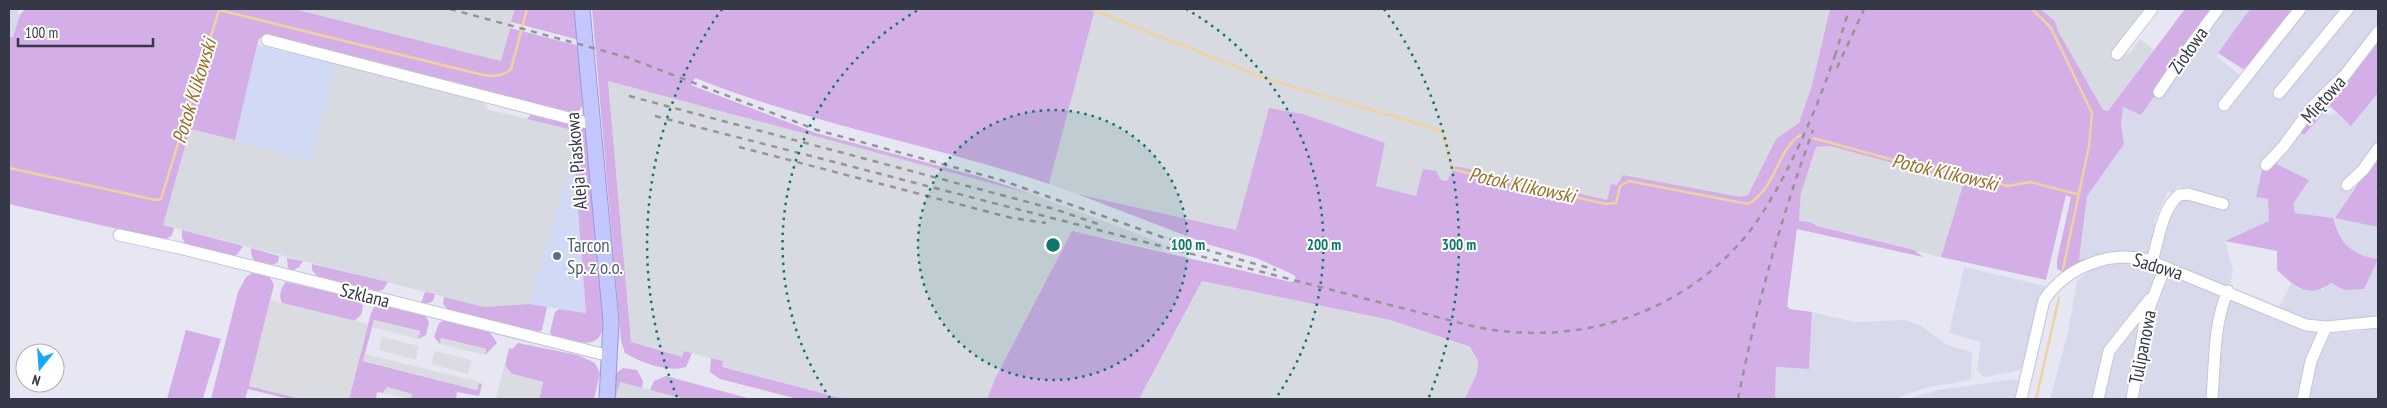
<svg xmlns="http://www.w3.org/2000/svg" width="2387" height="408" font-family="'PT Sans Narrow',sans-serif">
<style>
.residential{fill:#d8daeb}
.commercial{fill:#d1d9f5}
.industrial{fill:#d8dae2}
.green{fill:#d4aee7}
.parking{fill:#dbdce1}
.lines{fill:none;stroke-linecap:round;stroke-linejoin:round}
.stream{stroke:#f0d2a2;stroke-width:2.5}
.minor-casing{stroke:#c2c5d9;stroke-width:13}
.secondary-casing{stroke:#989bd6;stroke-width:17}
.minor{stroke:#fff;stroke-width:11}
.secondary{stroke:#c4c6fe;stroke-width:15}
.rail{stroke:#959595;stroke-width:2.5;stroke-dasharray:6 6;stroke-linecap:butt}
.ring{fill:none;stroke:#0f766e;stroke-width:2.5;stroke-dasharray:2.5 5}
.service-dot{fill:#5c6f8a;stroke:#fff;stroke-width:2}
.labels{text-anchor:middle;stroke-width:4;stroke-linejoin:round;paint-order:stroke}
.street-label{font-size:19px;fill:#353846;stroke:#fff}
.service-label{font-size:19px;fill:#4e5e75;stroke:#fff;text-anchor:start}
.water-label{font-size:20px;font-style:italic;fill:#996f2a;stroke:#fff}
.centre{fill:#0f766e;stroke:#fff;stroke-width:2.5}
.ring-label{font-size:15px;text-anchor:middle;font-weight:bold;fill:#0f766e;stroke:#fff;stroke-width:4;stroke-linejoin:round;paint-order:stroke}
</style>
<rect width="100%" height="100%" fill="#e6e7f3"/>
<path class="residential" d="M9,9H18L17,13L20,15L13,38L9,37Z
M2221,9H2250L2216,56L2241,76L2303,9H2335L2342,14L2350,9H2378V29L2285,140L2257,197L2268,199L2270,221L2225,241L2233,271L2229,289L2160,262L2157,257L2168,219L2177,200L2185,197L2226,202L2177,186L2174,193L2168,191L2154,221L2158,225L2149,255L2079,260L2087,196L2124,144L2121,124L2123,106L2156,94Z
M2378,93V143L2363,163L2361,177L2336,217L2378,227V317L2346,324L2309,322L2278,308L2292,283L2299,289L2322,290L2331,283L2344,290L2378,259L2363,257L2348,249L2336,232L2332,218L2295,213L2274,163L2298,131L2304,135L2325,111L2330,116L2335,112L2351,126Z
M2119,262L2157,269L2317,333L2358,332L2378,326V399H2050L2068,332L2077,281L2093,268Z
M1964,267L2045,286L2023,367L2018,371L1984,377L1977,370L1981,342L1949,333Z
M1812,312L1855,322L1905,320L1920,325L1947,345L1972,352L1971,380L1933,386L1909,393L1897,399H1775L1776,367L1809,369Z
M2016,379L2020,382L2016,399H1908L1939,390Z"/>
<path class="commercial" d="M257,45L336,64L311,162L235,140Z
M574,151L586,313L529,304Z"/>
<path class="industrial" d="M294,9H515L501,61Z
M1095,9H1830L1812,85L1799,123L1776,139L1748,196L1741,197L1623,175L1617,185L1611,184L1607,200L1454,167L1447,181L1441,180L1416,196L1376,186L1385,143L1269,108L1236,230L1077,194L1049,184Z
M2040,9H2148L2118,49L2124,54L2130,53L2140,39L2154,50L2108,111L2103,110L2094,96L2058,31L2055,21Z
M336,64L484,101L486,109L572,130L574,151L529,304L484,307L163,225L190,129L235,140L311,162Z
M608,81L1035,195L1164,244L1163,247L1162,251L1103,237L995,379L987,399H845L721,367L722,361L711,358L684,351L682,357L631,343Z
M1830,146L1965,182L1941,257L1817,226L1810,222L1799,221L1801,193L1816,147Z
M1202,281L1390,320L1470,348L1478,361L1477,373L1465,399H1139Z
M620,382L685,399H615Z"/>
<path class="green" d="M25,9H294L501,61L510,28L580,46L585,101L579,111L569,113L265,34L259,39L257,45L235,140L190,129L163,225L174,228L172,235L165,240L9,204V37H13L20,15Z
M515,9H577L579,40L511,22Z
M592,9H1095L1049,184C931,144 811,124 695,78L691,85L816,133L981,177L1035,195L608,81L631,342L682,357L684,351L692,353L686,367C668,373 640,362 625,353L621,341Z
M1830,9H2040L2055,21L2058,31L2103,110L2108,111L2185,9H2216L2141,115L2123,107L2121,124L2124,144L2087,196L2079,260L2107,255L2065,273L2057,269V260L2071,197L2066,195L2046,280L2042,279L1941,257L1964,182L1830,146L1816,147L1801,193L1799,221L1810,222L1817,226L1914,250L1923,257L1797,229L1787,306L1790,309L1812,312L1809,369L1776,367L1775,399H1465L1477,373L1478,361L1470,347L1390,320L1202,281L1139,399H987L995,379L1072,231L1291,282L1296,280L1295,276L1290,273L1256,258L1210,245L1077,194L1236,230L1269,108L1303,114L1385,143L1376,186L1416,196L1423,169L1436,171L1441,180L1447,181L1454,167H1460L1607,200L1611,184L1617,185L1623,175L1741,197L1748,195L1776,139L1799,123L1812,85Z
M2250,9H2298L2253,61L2243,69L2218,53Z
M2378,36V93L2351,126L2330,106L2304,135L2298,131L2320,103L2331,102L2347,76Z
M533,112L578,123L586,128L604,319C602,324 603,329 601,334C594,350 565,340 553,337L550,332L555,312L559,309L586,313L572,130L527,119Z
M2378,154V189L2376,192L2378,194V227L2335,218Z
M2274,163L2309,180L2293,204L2295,213L2333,218C2339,243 2353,256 2378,259L2364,289L2344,290L2331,283C2309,300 2294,286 2277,270V251L2225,241L2269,221L2268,199L2256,197L2263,166Z
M182,230L243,246L237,255L233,256L187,246L182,238Z
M251,248L279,256L278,262L270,266C257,263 251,263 251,248Z
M287,258L303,261L299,267L292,271L288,268Z
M312,264L388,282L383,290L373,292L318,277L312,270Z
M252,273L270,277L274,285L249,386L301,399H290L248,389L245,399H211L238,292L246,277Z
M286,282L357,298L363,306L361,315L354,321L282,303C278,296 281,287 286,282Z
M425,292L435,294L433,301L429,303H421Z
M444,297L484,307L529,304L547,307L542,330L538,332L449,311L443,304Z
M381,304L425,315L429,322L426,335L418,339L420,331L374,320L363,361L477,390L479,383L482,384L479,396L457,392L456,399H411V394L387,387L383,393L377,392L376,399H349L371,313L375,305Z
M445,320L489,331L497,343L485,355L486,349L441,338L440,344L434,337L439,323Z
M186,330L221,339L203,398L167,399Z
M518,343L578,355L595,363L600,373L594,399H539L543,382L512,374L505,366L509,348L512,349Z
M711,358L723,361L722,367L845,399H798L720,379L710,372Z
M623,368L637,370L643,381L642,388L620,382L615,399H612L615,374Z
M666,376L751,399H685L650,390L654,381Z"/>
<path class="parking" d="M270,300L368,324L349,399H301L249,386Z
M374,320L420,332L418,339L372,327Z
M382,337L419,346L416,360L379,350Z
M441,338L486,349L485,355L440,344Z
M435,351L471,360L468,374L431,364Z
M365,354L479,382L477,390L363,361Z
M505,362L507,370L512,374L543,382L539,399H496Z
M387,387L412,394L411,399L383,393Z"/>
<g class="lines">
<path class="stream" d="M1091,9L1264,78L1439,130L1442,133L1452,168L1455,170L1606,204L1616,203L1620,186L1629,181L1748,204C1776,189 1776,152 1800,135
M2032,9L2051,28L2092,113L2089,146L2063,269
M1813,138L1963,179L1976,178L2008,186L2030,182L2077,194
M9,168L156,200L161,199L219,10L479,74C491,76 501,78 511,69L527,9
M2036,399L2059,298"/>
<defs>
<path id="minor" d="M267,40L592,124
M2117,54L2152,9
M2159,92L2186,52L2218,9
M2279,93L2348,9
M2224,105L2300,9
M2266,165L2283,147L2313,106L2345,75L2378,32
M2347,185L2363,170L2378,149
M119,235L179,248L610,356
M2152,261C2159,240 2161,210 2179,195L2188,194L2223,204
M2021,399L2044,300C2067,267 2109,250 2148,260L2306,325L2326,327L2378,322
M2098,399L2109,351L2150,299
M2132,399L2146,316L2165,267
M2212,399C2215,364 2213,324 2228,291
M2303,399L2311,361L2326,327"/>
<path id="secondary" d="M582,9L611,322L607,399"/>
</defs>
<use href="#minor" class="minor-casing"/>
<use href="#secondary" class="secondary-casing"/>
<use href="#minor" class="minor"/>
<use href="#secondary" class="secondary"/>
<path class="rail" d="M450,9L626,57L817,130L1001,180L1162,237L1276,270
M1835,56L1849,9
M1837,68L1864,9
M629,96L1054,209L1098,224
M655,116L1476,327C1576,347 1679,316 1746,236C1783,190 1819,105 1837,49
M739,147L1012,218L1046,223
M1738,399C1756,307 1781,218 1813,130"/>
</g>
<circle cx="1053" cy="245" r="135" fill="#0f766e" fill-opacity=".12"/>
<g class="ring">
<circle cx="1053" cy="245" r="135"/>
<path d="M830 398A271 271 0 0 1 920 9M1186 9A271 271 0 0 1 1276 398"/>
<path d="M677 397A406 406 0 0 1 722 9M1384 9A406 406 0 0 1 1429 397"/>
</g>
<circle class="service-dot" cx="557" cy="256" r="5"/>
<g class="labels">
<g class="street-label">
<text transform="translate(2188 50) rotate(-55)" y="7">Ziołowa</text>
<text transform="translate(2323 99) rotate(-48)" y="7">Miętowa</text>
<text transform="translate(576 161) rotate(-95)" y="7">Aleja Piaskowa</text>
<text transform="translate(2158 266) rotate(17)" y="7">Sadowa</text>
<text transform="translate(365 295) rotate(14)" y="7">Szklana</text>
<text transform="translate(2142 347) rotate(-79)" y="7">Tulipanowa</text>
</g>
<g class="service-label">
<text x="567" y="252">Tarcon<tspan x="567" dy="22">Sp. z o.o.</tspan></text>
</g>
<g class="water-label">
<text transform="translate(194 91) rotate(-73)" y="7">Potok Klikowski</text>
<text transform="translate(1945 172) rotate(13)" y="7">Potok Klikowski</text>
<text transform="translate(1522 185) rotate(12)" y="7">Potok Klikowski</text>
</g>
</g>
<circle cx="1053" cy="245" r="8" class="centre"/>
<g class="ring-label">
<text x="1188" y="250">100 m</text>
<text x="1324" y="250">200 m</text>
<text x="1459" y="250">300 m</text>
</g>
<rect width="2387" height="408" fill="none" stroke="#353846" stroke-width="20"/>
<g transform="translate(40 368) rotate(197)"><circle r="24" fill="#ffffff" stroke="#aeafb5"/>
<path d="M0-4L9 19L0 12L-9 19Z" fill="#16a9fa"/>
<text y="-8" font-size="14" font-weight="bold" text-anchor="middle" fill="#353846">N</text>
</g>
<path d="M18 38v8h135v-8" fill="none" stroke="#353846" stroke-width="2.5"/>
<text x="25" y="38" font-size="15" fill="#353846" stroke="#ffffff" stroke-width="4" paint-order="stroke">100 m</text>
</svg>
